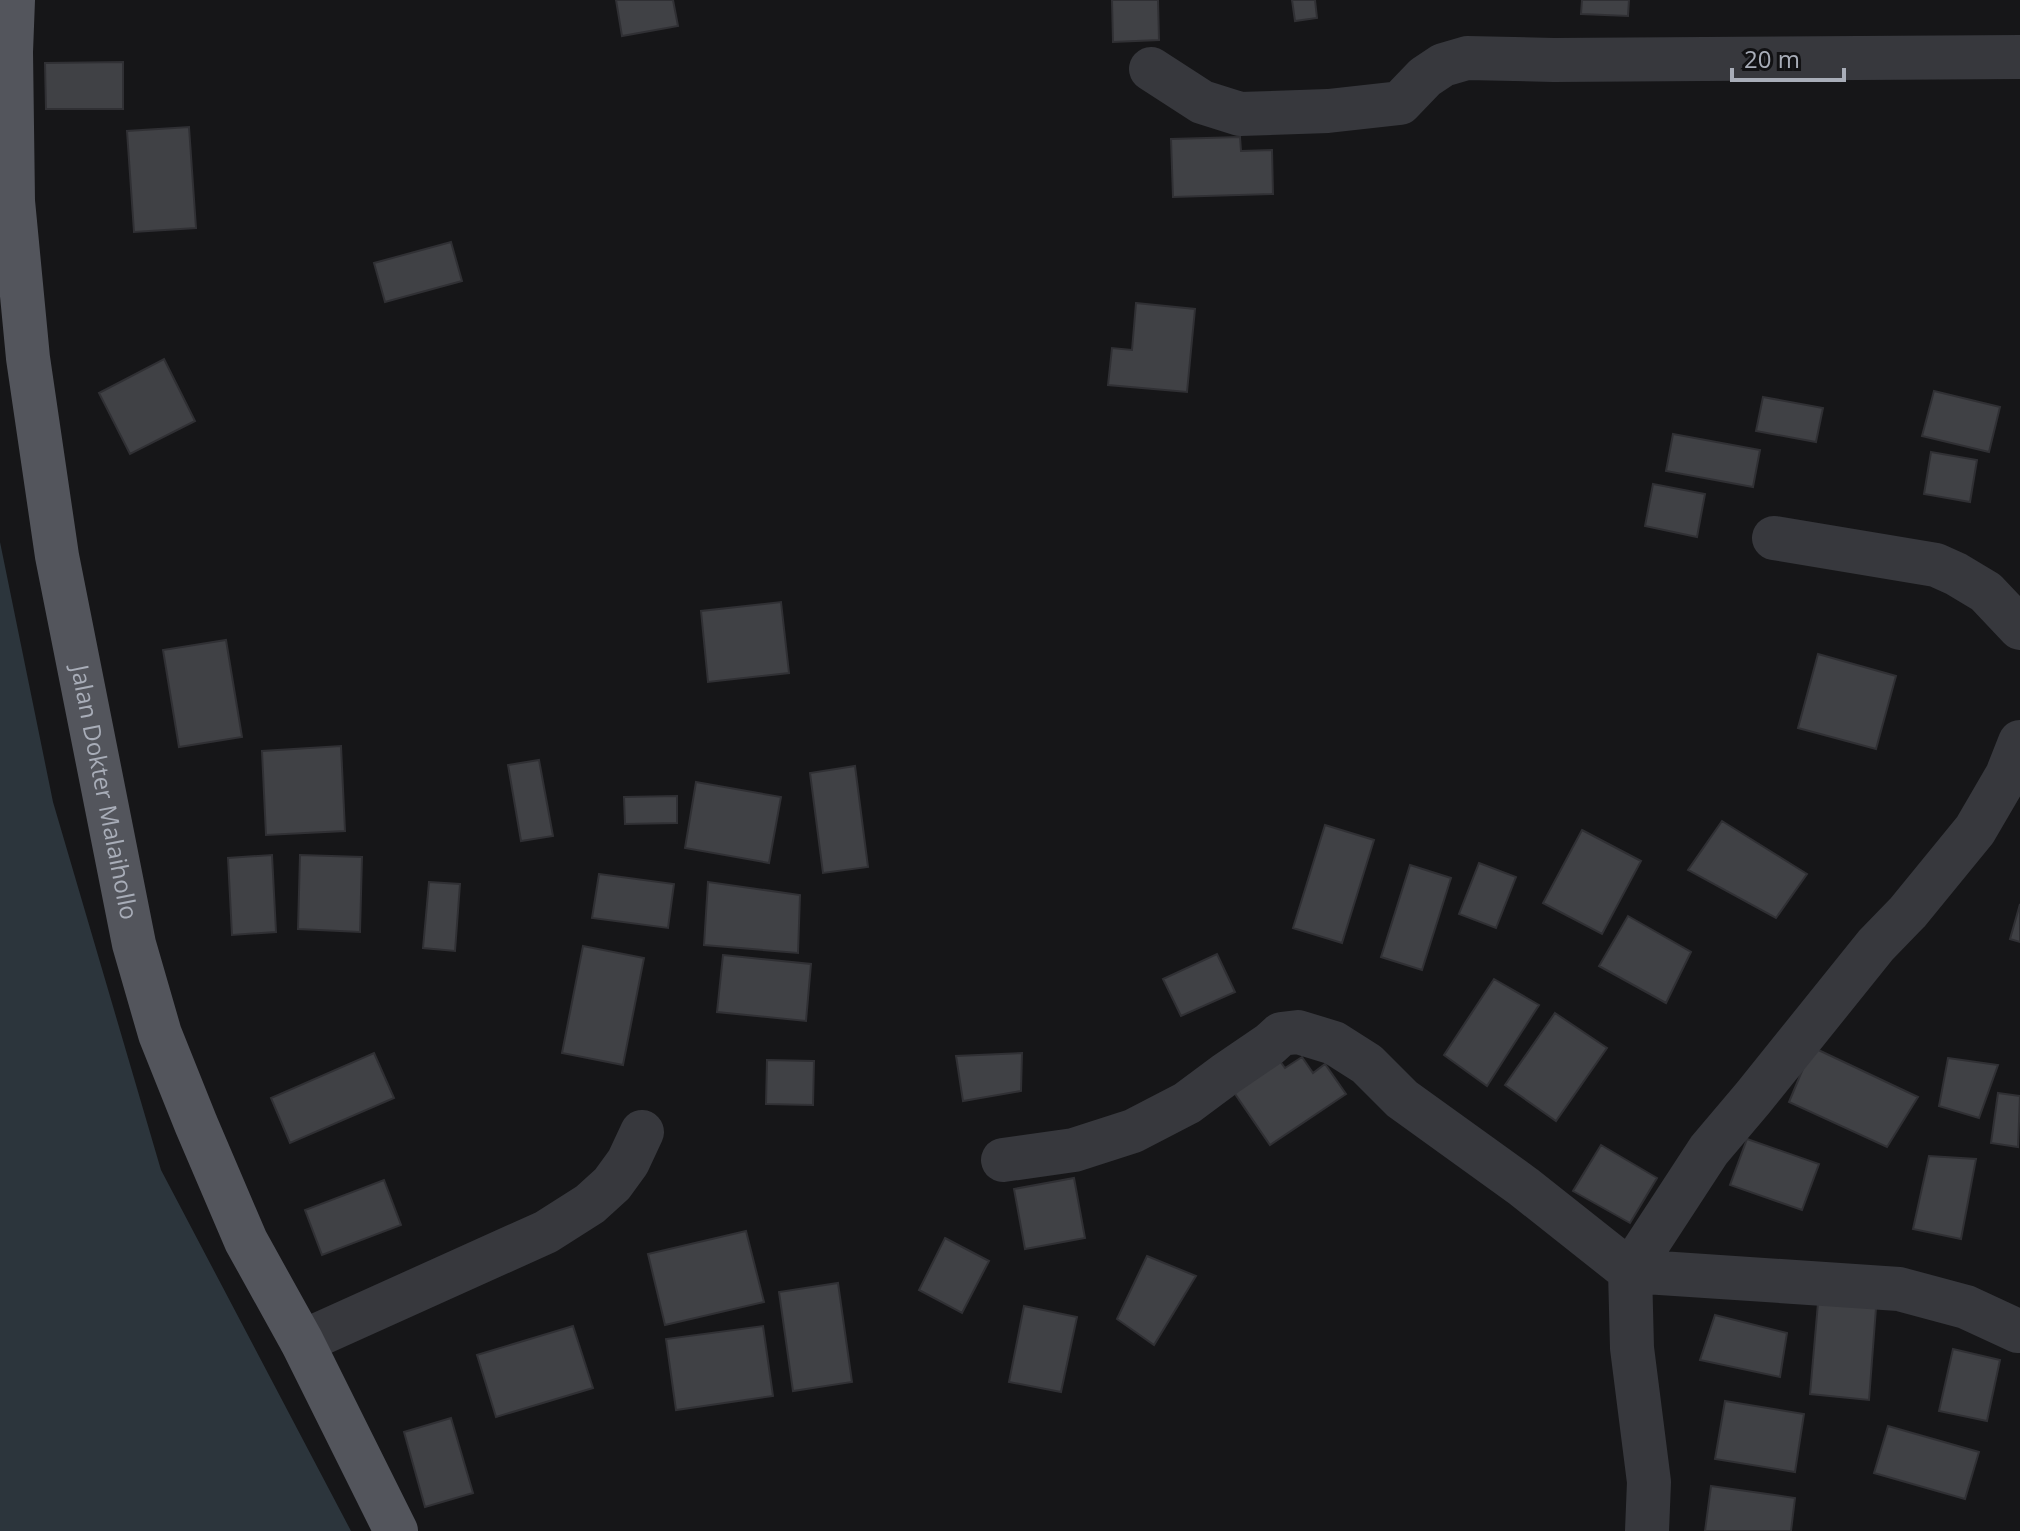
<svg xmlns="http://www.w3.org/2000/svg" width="2020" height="1531" font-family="'Open Sans',sans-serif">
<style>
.water{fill:#2c353c}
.building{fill:#404145;stroke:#303034;stroke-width:2}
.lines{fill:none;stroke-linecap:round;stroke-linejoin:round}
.minor{stroke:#37383d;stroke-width:44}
.major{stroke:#53555c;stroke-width:44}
.labels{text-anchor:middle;stroke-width:6;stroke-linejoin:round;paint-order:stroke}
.street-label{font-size:24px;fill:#a8adb8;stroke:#111113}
</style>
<rect width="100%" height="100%" fill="#161618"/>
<path class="water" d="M0,542L53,802L161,1170L351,1531H0Z"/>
<path class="building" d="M616,0H673L678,26L622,36Z
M1112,0H1158L1159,40L1113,42Z
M1292,0H1315L1317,18L1295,21Z
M1582,0H1629L1628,16L1581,14Z
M123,62V109H46L45,63Z
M189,127L196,228L134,232L127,131Z
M1240,137L1241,151L1272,150L1273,194L1173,197L1171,139Z
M451,242L462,281L385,302L374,263Z
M1136,303L1195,309L1187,392L1108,385L1112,348L1132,350Z
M164,359L195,421L130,454L99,393Z
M1934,391L2000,407L1989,452L1922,436Z
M1763,397L1823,408L1816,442L1756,431Z
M1673,434L1760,450L1753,487L1666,471Z
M1931,452L1977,460L1970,502L1924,494Z
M1653,484L1705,494L1697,537L1645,526Z
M781,602L789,673L708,682L701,611Z
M226,640L242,737L179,747L163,650Z
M1818,654L1896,676L1876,749L1798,728Z
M341,746L345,831L266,835L262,751Z
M539,760L553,836L521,841L508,765Z
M855,766L868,867L823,873L810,773Z
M696,782L781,797L769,863L685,848Z
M677,796V823L625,824L624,797Z
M1722,821L1807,874L1776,918L1688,870Z
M1325,825L1374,840L1342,943L1293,928Z
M1582,830L1641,861L1602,934L1543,903Z
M272,855L276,932L232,935L228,858Z
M300,855L362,857L360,932L298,929Z
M1479,863L1516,877L1496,928L1459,914Z
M1410,865L1451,878L1422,970L1381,957Z
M599,874L674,884L668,928L592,918Z
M429,882L460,884L455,951L423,948Z
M708,882L800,895L798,953L704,945Z
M2020,904V942L2010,939Z
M1628,916L1691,952L1666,1003L1599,966Z
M583,946L644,958L623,1065L562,1053Z
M1217,954L1235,992L1181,1016L1163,979Z
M723,955L811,964L806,1021L717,1012Z
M1494,979L1539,1005L1487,1086L1444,1055Z
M1555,1013L1607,1048L1556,1121L1505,1085Z
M1812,1047L1918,1097L1887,1147L1789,1102Z
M374,1053L394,1098L290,1143L271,1098Z
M1022,1053L1021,1091L963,1101L956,1056Z
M1277,1057L1285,1068L1302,1057L1313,1073L1325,1064L1346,1094L1270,1145L1231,1088Z
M1948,1058L1998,1065L1979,1118L1939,1106Z
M767,1060L814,1061L813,1105L766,1104Z
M1998,1093L2020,1096L2018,1147L1991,1143Z
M1747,1139L1819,1164L1802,1210L1730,1185Z
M1601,1145L1657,1178L1630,1223L1573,1191Z
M1929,1156L1976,1159L1961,1239L1913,1229Z
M1074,1178L1085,1238L1025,1249L1014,1189Z
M384,1180L401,1225L322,1255L305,1210Z
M746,1231L764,1302L665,1325L648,1254Z
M945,1238L989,1261L962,1313L919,1290Z
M1147,1256L1196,1276L1154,1345L1117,1319Z
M838,1283L852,1382L793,1391L779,1292Z
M1818,1303L1876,1308L1869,1400L1810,1394Z
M1024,1306L1077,1317L1061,1392L1009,1382Z
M1715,1315L1787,1333L1780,1377L1700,1360Z
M573,1326L593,1388L496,1417L477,1355Z
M763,1326L773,1396L676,1410L666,1339Z
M1953,1349L2000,1360L1987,1421L1939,1411Z
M1725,1401L1804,1414L1795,1472L1715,1459Z
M451,1418L473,1493L425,1507L404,1432Z
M1888,1426L1979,1452L1965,1499L1874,1473Z
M1711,1486L1795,1498L1791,1531H1705Z"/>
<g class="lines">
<path class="minor" d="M1151,69L1202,102L1240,114L1328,111L1400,103L1425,77L1443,65L1467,58L1554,60L2020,57
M1774,538L1936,565L1956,574L1986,592L2020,628
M1003,1160L1074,1150L1133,1131L1187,1103L1226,1074L1270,1044L1281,1034L1298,1032L1334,1043L1367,1064L1402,1099L1524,1187L1630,1271L1899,1289L1966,1307L2018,1331
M302,1342L546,1232L590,1204L612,1184L628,1162L642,1132
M1647,1531L1649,1482L1632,1348L1630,1271L1709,1150L1753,1098L1876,945L1908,912L1975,830L2007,775L2020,742"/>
<path class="major" id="s1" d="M13,0L11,52L13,201L28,358L57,556L134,944L160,1034L196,1124L246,1241L302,1342L396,1531"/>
</g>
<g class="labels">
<g class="street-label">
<text dy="8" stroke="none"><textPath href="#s1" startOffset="800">Jalan Dokter Malaihollo</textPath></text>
</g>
</g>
<path d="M1732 68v12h112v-12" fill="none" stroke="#a8adb8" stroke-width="4"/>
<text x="1744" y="68" font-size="24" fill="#a8adb8" stroke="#111113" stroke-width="6" paint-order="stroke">20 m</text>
</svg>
